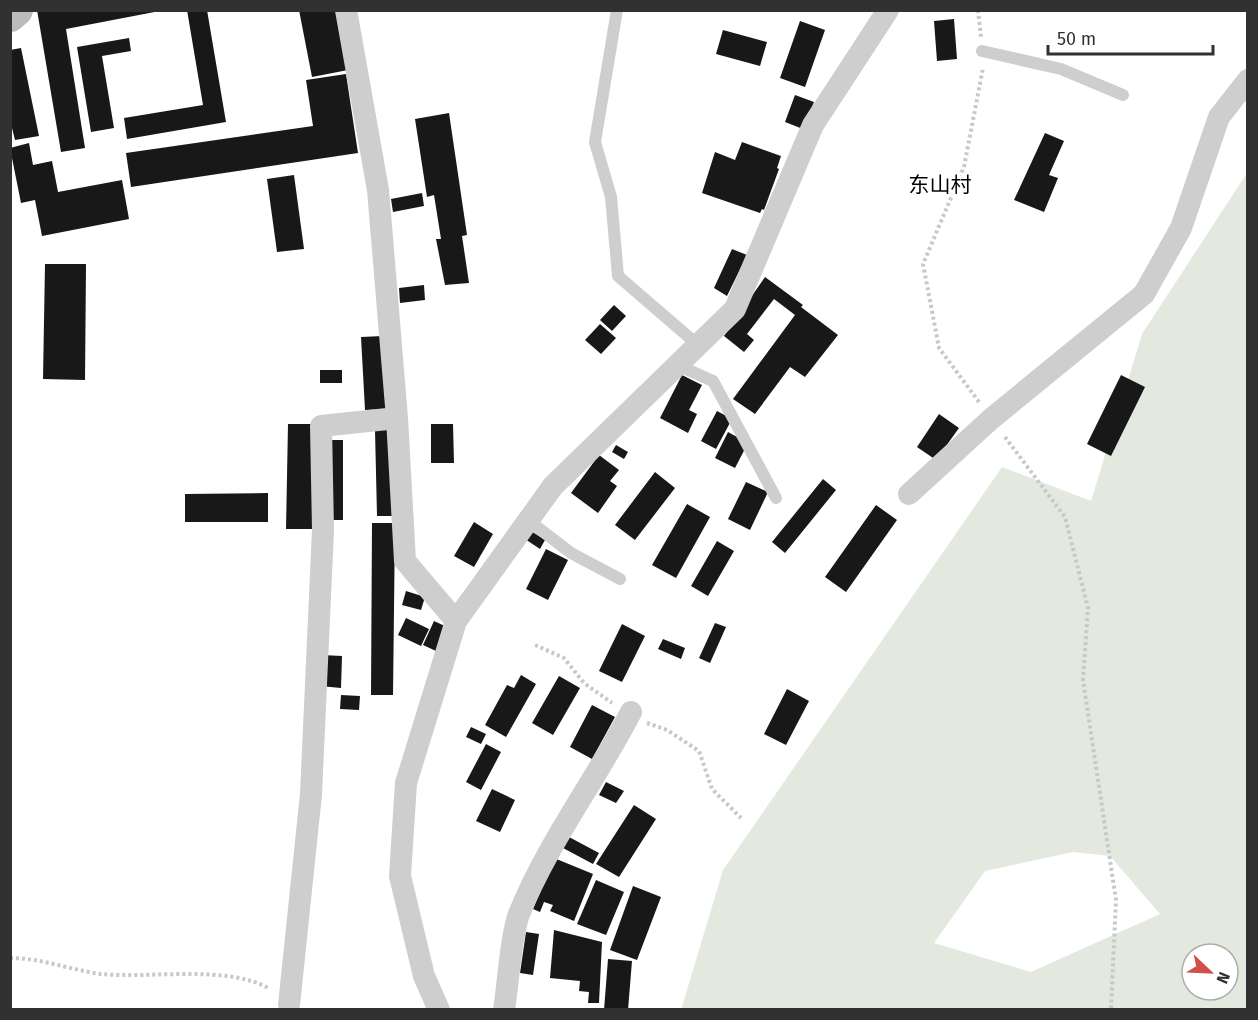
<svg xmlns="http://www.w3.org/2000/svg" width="1258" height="1020" font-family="'Fira Sans','Noto Sans SC',sans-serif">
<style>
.green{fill:#e3e9de;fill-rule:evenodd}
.building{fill:#181818}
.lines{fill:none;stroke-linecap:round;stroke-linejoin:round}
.path{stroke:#c8c8c8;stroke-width:4;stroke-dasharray:3 3;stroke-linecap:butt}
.lane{stroke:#cecece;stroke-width:12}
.street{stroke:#cecece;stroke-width:22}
.secondary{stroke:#bbb;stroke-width:32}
.labels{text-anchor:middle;stroke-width:6;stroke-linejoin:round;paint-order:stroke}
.quarter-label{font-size:21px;fill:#000;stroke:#fff}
</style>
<rect width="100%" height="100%" fill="#fff"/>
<path class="green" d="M1247,173V1009L681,1010L723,870L1002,467L1091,501L1142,334ZM1073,852L1110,856L1160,914L1031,972L934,943L985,871ZM1192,954H1228V990H1192Z"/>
<path class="building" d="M37,10H165L66,29L85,148L61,152Z
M187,10H207L226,122L127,139L124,118L203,105Z
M299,10H337L348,70L312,77Z
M954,19L957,59L937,61L934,21Z
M800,21L825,30L805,87L780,78Z
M723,30L767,42L760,66L716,54Z
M129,38L131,51L102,56L114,128L91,132L77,47Z
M21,48L39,136L15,140L10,120V50Z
M346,74L358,153L131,187L126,153L313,126L306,80Z
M795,95L814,102L803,129L785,122Z
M449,113L467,235L462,236L469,283L445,285L436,239H441L434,195L427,197L415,119Z
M1045,133L1064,141L1049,175L1058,178L1044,212L1014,200Z
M742,142L781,156L777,168L779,169L764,210L762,209L760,213L702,193L715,152L735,160Z
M29,143L33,165L52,161L58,192L122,180L129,219L42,236L35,200L21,203L10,148Z
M294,175L304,249L277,252L267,179Z
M422,193L424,206L393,212L391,199Z
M732,249L747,255L727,296L714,288Z
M45,264H86L85,380L43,379Z
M765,277L803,305L801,307L838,335L805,377L790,367L755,414L733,399L795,315L774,299L747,334L754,340L744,352L724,336Z
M424,285L425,300L400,303L399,288Z
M614,305L626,316L612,331L600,320Z
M600,324L616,338L601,354L585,340Z
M383,336L387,409L365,410L361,337Z
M320,370H342V383H320Z
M682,375L702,385L689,410L697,414L688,433L660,418Z
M1121,375L1145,387L1111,456L1087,444Z
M717,411L732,419L716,449L701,441Z
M939,414L959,428L936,460L917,447Z
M288,424H315L313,529H286Z
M431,424H453L454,463H431Z
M375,430H394L396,516H377Z
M728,432L748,443L735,468L715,458Z
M327,440H343V520H326Z
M616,445L628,452L624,459L612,452Z
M599,455L619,470L610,481L617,486L598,513L571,493Z
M655,472L675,488L635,540L615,525Z
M823,479L836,490L785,553L772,542Z
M746,482L768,492L750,530L728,519Z
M268,493V522H185V494Z
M687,504L710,517L676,578L652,565Z
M876,505L897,520L846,592L825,577Z
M474,522L493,534L474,567L454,556Z
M372,523H395L393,695H371Z
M531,531L545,540L540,549L525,539Z
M717,541L734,551L708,596L691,586Z
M546,549L568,560L548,600L526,589Z
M406,591L425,597L421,610L402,605Z
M406,618L429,629L421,646L398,635Z
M434,621L447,627L436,651L423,645Z
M715,623L726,627L710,663L699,658Z
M622,624L645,636L622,682L599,671Z
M663,639L685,648L681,659L658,649Z
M322,655L342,656L341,688L320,686Z
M521,675L536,684L506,737L485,725L507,685L514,688Z
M559,676L580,688L553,735L532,723Z
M787,689L809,701L786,745L764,734Z
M341,695L360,696L359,710L340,709Z
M592,705L615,717L592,759L570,747Z
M471,727L486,734L481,744L466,737Z
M486,744L501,752L481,790L466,782Z
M606,782L624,791L616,803L599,795Z
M492,789L515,800L500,832L476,821Z
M634,805L656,819L619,877L596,864Z
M569,837L599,853L593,864L563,848Z
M554,858L593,874L574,921L550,911L553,905L544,902L540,912L533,909Z
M596,880L624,892L606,935L577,924Z
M633,886L661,897L637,960L610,950Z
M554,930L602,942L599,1003H588L589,992L579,991L580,981L550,978Z
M526,932L539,934L533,975L520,973Z
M608,959L632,961L628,1010H604Z"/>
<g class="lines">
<path class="path" d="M978,10L981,37
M979,402L939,348L923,264L964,167L983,68
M1005,437L1065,517L1088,608L1083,680L1116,900L1111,1010
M535,645L564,658L584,683L612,703
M647,723L667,730L699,751L712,789L741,818
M10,958C41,958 71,970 101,974C150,979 228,964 270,989"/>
<path class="lane" d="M617,10L595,142L611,197L618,276L698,345
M982,51L1061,69L1123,95
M677,365L713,381L776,498
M528,520L571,553L620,579"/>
<path class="street" d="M346,10L378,190L397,418L405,561L456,621
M909,494L991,419L1144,294L1181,228L1219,117L1248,80
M289,1005L311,794L323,530L321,426L397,418
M439,1010L424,976L400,876L406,783L456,621L553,486L735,309L813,125L888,10
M504,1010C508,985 511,935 519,914C548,842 596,780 631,712"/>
<path class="secondary" d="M10,16L17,10"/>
</g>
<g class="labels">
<g class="quarter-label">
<text x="940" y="192">东山村</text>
</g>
</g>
<rect width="1258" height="1020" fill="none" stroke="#313131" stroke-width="24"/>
<g transform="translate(1210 972) rotate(113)"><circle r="28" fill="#ffffff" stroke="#adadad" stroke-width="1.5"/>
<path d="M0-4.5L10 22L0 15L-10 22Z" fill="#d04e4b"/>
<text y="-9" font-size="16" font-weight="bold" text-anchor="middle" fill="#313131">N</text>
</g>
<path d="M1048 45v9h165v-9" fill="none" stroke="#313131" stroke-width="3"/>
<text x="1057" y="45" font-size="18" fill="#313131" stroke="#ffffff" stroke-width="4.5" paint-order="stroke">50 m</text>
</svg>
